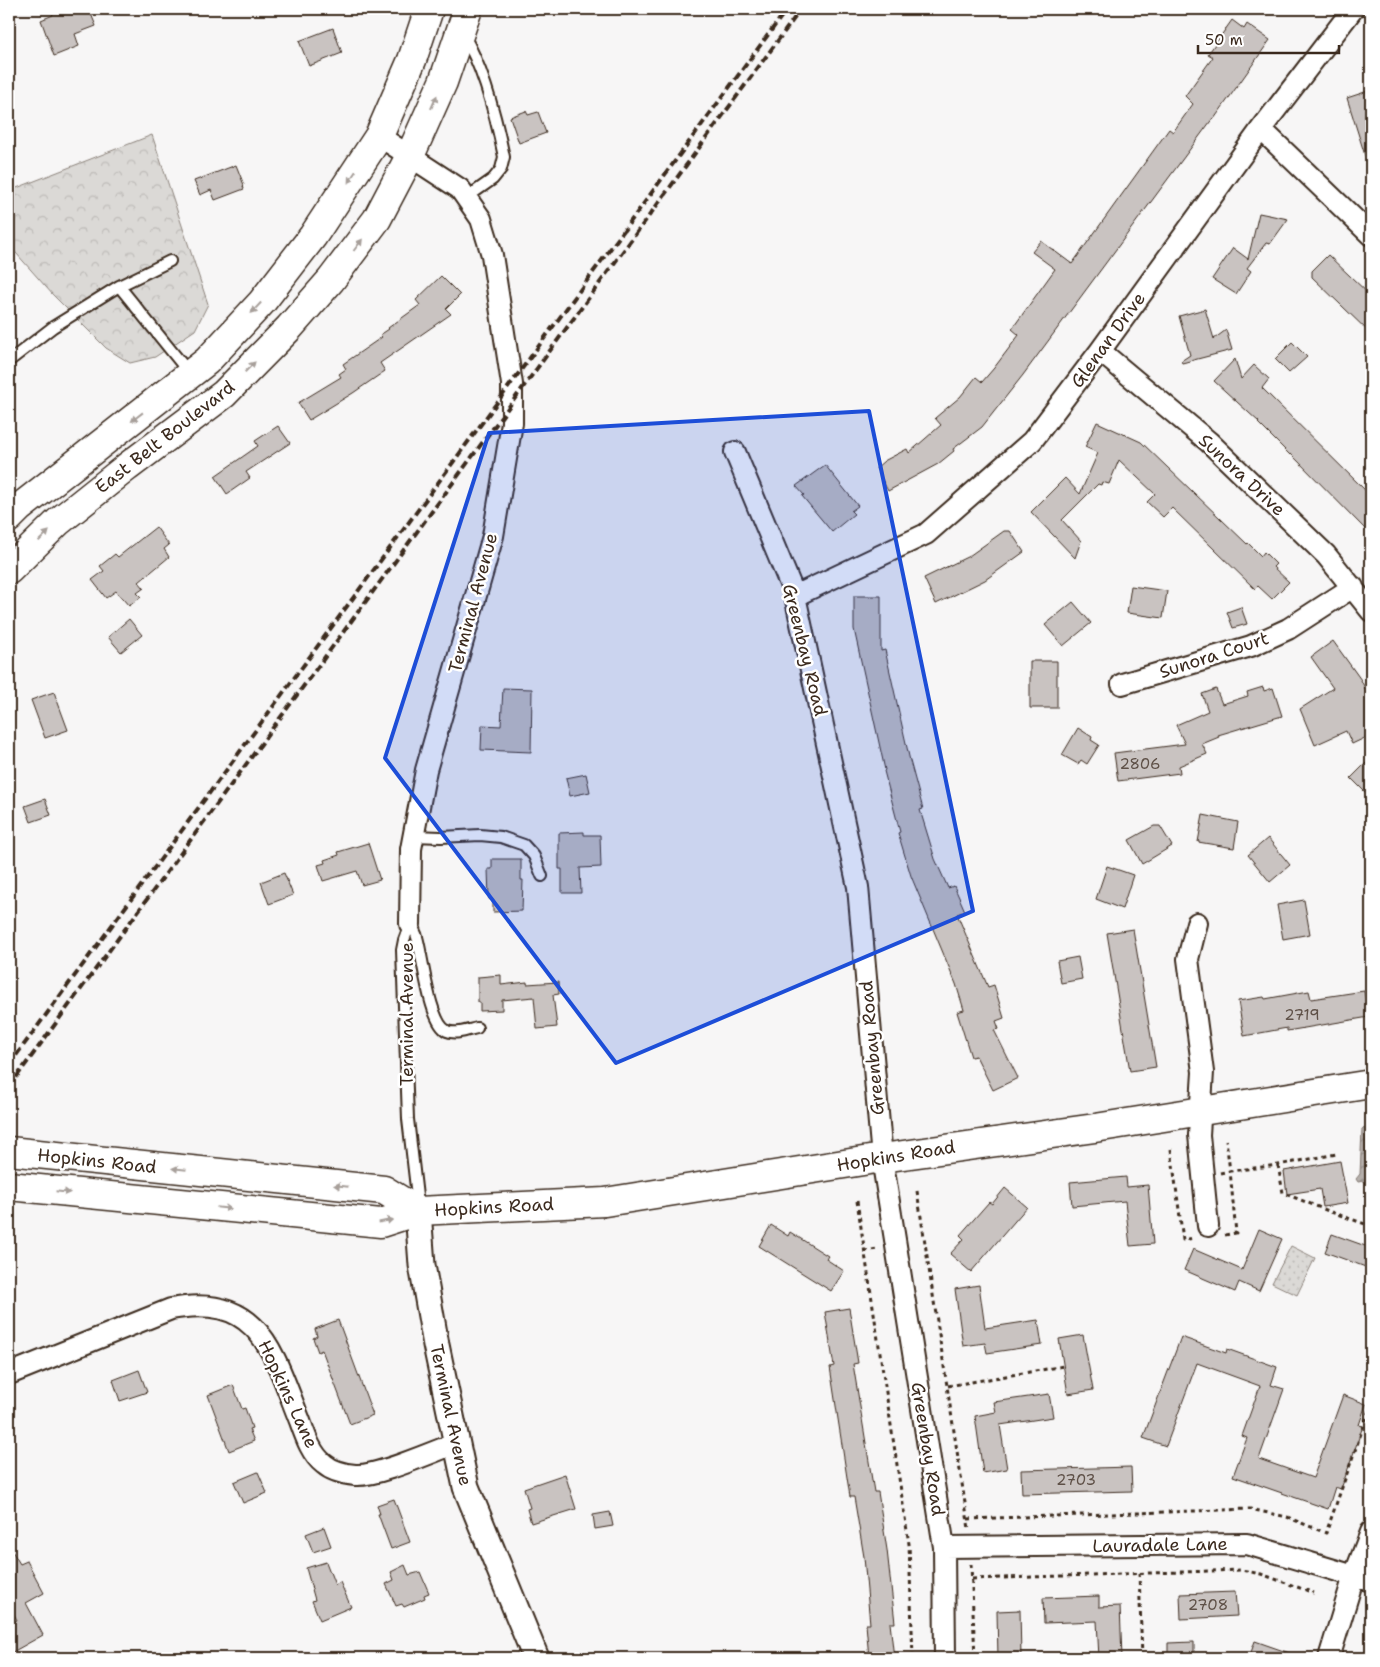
<svg xmlns="http://www.w3.org/2000/svg" width="1380" height="1667" font-family="'Shantell Sans',sans-serif">
<style>
.forest{fill:url(#forest-crowns);stroke:#8b827a}
.park{fill:url(#park-dots);stroke:#8b827a}
.water{fill:url(#water-waves);stroke:#847972}
.building{fill:#c9c3c1;stroke:#3b2a1e}
.lines{fill:none;stroke-linecap:round;stroke-linejoin:round}
.service-casing{stroke:#3b2a1e;stroke-width:14}
.minor-casing{stroke:#3b2a1e;stroke-width:24}
.tertiary-casing{stroke:#3b2a1e;stroke-width:29}
.secondary-casing{stroke:#3b2a1e;stroke-width:31}
.primary-casing{stroke:#3b2a1e;stroke-width:31}
.path{stroke:#3b2a1e;stroke-width:3;stroke-dasharray:4 4;stroke-linecap:butt}
.service{stroke:#fff;stroke-width:10}
.minor{stroke:#fff;stroke-width:20}
.tertiary{stroke:#fff;stroke-width:25}
.secondary{stroke:#fff;stroke-width:28}
.primary{stroke:#fff;stroke-width:28}
.rail{stroke:#3b2a1e;stroke-width:4;stroke-dasharray:8 4;stroke-linecap:butt}
.oneway{fill:#a79f9a}
.marked{fill:#1d4ed8;fill-opacity:0.2;stroke:#1d4ed8;stroke-width:4;stroke-linejoin:round}
.labels{text-anchor:middle;stroke-width:5;stroke-linejoin:round;paint-order:stroke}
.number-label{font-size:15px;fill:#5e5047}
.street-label{font-size:18px;fill:#3b2a1e;stroke:#fff}
</style>
<defs>
<pattern id="forest-crowns" width="20" height="18" patternUnits="userSpaceOnUse" patternTransform="scale(1.25)"><rect width="20" height="18" fill="#dbd9d6"/><path d="M2 6a3 3 0 1 1 6 0M12 15a3 3 0 1 1 6 0" fill="none" stroke="#bdbab7"/></pattern>
<pattern id="park-dots" width="8" height="8" patternUnits="userSpaceOnUse" patternTransform="scale(1.25)"><rect width="8" height="8" fill="#dbd9d6"/><path d="M2 2h.1M6 6h.1" fill="none" stroke="#bdbab7" stroke-width="1.8" stroke-linecap="round"/></pattern>
<pattern id="water-waves" width="16" height="10" patternUnits="userSpaceOnUse" patternTransform="scale(1.25)"><rect width="16" height="10" fill="#b4aeaa"/><path d="M0 5q4-4 8 0t8 0" fill="none" stroke="#948e8a"/></pattern>
</defs>
<rect width="100%" height="100%" fill="#f7f6f6"/>
<filter id="ink" filterUnits="userSpaceOnUse"><feTurbulence type="fractalNoise" baseFrequency=".02" numOctaves="2"/><feDisplacementMap in="SourceGraphic" scale="10" xChannelSelector="R" yChannelSelector="G"/><feConvolveMatrix kernelMatrix="1 2 1 2 8 2 1 2 1" color-interpolation-filters="sRGB"/></filter>
<g filter="url(#ink)">
<path class="forest" d="M152,135L208,304L195,330L155,357L130,363L106,348L53,295L9,245V191Z"/>
<path class="park" d="M1291,1246L1315,1258L1297,1295L1272,1283Z"/>
<path class="water" d="M1371,1125V1180L1358,1182L1356,1179L1360,1174L1362,1129Z"/>
<path class="building" d="M62,9H89L96,26L75,34L79,46L54,56L41,20L53,15L52,13Z
M1232,20L1244,29L1247,24L1270,40L1214,119L1213,118L1023,375L982,427L953,449L954,451L938,464L888,491L876,468L884,461L907,449L909,453L941,425L935,418L960,397L976,377L982,382L994,368L1019,335L1012,329L1055,269L1032,252L1041,241L1072,264L1169,129L1173,132L1193,104L1185,96L1213,57L1208,54Z
M333,28L342,53L309,66L299,41Z
M1371,90V165H1368L1347,98Z
M526,111L528,115L538,112L546,133L519,143L510,117Z
M236,165L244,185L243,186L244,189L215,200L211,190L200,195L194,181Z
M1259,213L1288,219L1270,244L1266,243L1247,268L1251,271L1236,294L1212,279L1233,248L1248,259Z
M1328,255L1371,296V334L1312,277V271Z
M441,276L460,295L446,309L451,314L380,363L385,371L353,393L309,420L298,403L341,377L339,374L346,369L343,364L382,337L380,335L389,329L388,328L420,305L416,300Z
M1205,309L1214,339L1226,330L1232,350L1182,363L1181,361L1190,355L1179,316Z
M1292,342L1307,357L1289,373L1275,359Z
M1235,359L1241,379L1254,365L1269,379L1262,388L1371,496V535L1291,454L1290,455L1258,423L1259,422L1214,381Z
M1097,422L1141,442L1247,544L1248,543L1261,556L1264,552L1276,564L1273,567L1289,582L1272,599L1258,586L1255,589L1172,508L1163,517L1147,502L1155,494L1119,460L1109,484L1102,482L1101,485L1098,484L1062,520L1081,541L1075,558L1031,512L1065,478L1080,494L1098,453L1085,447Z
M278,426L290,443L246,472L250,478L227,494L215,476L258,446L255,441Z
M825,465L858,506L851,511L854,514L832,532L802,496L804,495L796,486Z
M156,527L169,545L164,549L169,557L139,582L144,588L137,593L141,597L129,606L116,591L106,598L92,580L104,571L100,566L115,554L118,557Z
M1004,531H1010L1024,552L985,580L936,604L924,578L969,556Z
M1131,586L1167,591L1163,618L1127,613Z
M854,596H881V651L885,650L910,761L923,809L920,810L935,859L948,888L954,886L965,911L957,914L988,987L994,985L1004,1018L996,1021L999,1029L994,1030L1018,1078L993,1090L976,1056L971,1057L957,1012L964,1010L956,984L911,876L898,833L900,832L884,771L885,770L854,629Z
M1073,602L1091,623L1063,646L1045,625Z
M1241,607L1247,624L1233,628L1227,612Z
M129,619L142,635L121,652L108,637Z
M1333,641L1361,680L1371,701V735L1352,744L1346,731L1315,745L1300,709L1333,688L1311,657Z
M1030,661H1057V708H1030Z
M1263,687L1264,691L1273,688L1282,716L1218,735L1219,737L1202,744L1207,754L1179,766L1180,773L1118,781L1114,753L1185,744L1176,725L1208,711L1202,694L1216,689L1222,704L1248,696L1247,692Z
M503,688L532,689L531,752L481,750L482,725L501,726Z
M54,692L68,730L45,738L31,700Z
M1078,728L1092,737L1091,740L1099,745L1087,764L1081,760L1078,764L1062,755Z
M1371,758V798L1351,778Z
M586,774L590,792L570,796L566,778Z
M45,799L51,815L31,822L25,806Z
M1203,815L1238,822L1234,848L1198,842Z
M1154,826H1160L1172,846L1142,864L1129,840Z
M584,832V835H600L601,867L580,868L581,893H562V869H559V833Z
M1268,838L1290,865L1270,882L1248,855Z
M368,843L380,880L362,885L357,871L323,881L318,865L325,863L324,860L339,855L338,852Z
M492,859H521V880H523L522,911L493,912V900L489,899L488,869H492Z
M1107,866L1133,875L1122,909L1096,899Z
M284,873L293,895L269,904L261,882Z
M1304,900L1310,934L1283,939L1277,905Z
M1133,929L1156,1067L1130,1071L1107,933Z
M1078,957L1082,979L1061,983L1057,961Z
M501,975V985L527,982V984L558,982L559,994L553,995L557,1027L537,1029L534,997L502,1000V1010L480,1011V1002H478V977Z
M1309,991L1311,999L1364,991L1369,1017L1287,1031V1028L1244,1036L1238,1001L1264,997L1265,999Z
M1340,1161L1348,1203L1323,1207L1320,1189L1287,1194L1284,1171Z
M1126,1177L1127,1187L1148,1185L1153,1244L1130,1246L1125,1201L1072,1206L1070,1182Z
M1005,1188L1027,1207L971,1272L950,1254L964,1239L960,1235L989,1202L992,1204Z
M771,1225L788,1236L790,1232L828,1256L826,1259L844,1271L831,1291L759,1246Z
M1259,1229L1282,1239L1259,1291L1239,1282L1235,1292L1184,1270L1193,1249L1242,1270Z
M1332,1234L1371,1248V1269L1325,1252Z
M979,1285L985,1328L1038,1320L1042,1345L987,1353L985,1343L963,1346L955,1289Z
M849,1308L858,1363L853,1364L874,1492H878L887,1550L895,1623H890L894,1658H869L866,1624H870L864,1557L854,1497H850L830,1367L834,1366L825,1312Z
M338,1320L373,1415L350,1424L322,1350L318,1352L313,1338L317,1336L315,1329Z
M1083,1335L1093,1390L1068,1394L1059,1339Z
M1181,1337L1226,1353L1227,1349L1277,1367L1271,1385L1284,1389L1259,1459L1313,1478L1343,1395L1366,1404L1359,1425L1363,1426L1341,1489L1335,1487L1328,1509L1233,1476L1247,1438L1242,1436L1260,1386L1197,1363L1166,1446L1143,1438Z
M139,1370L147,1392L120,1401L113,1380Z
M233,1385L242,1409L245,1408L252,1428L249,1429L254,1441L229,1451L208,1395Z
M1049,1394L1053,1417L1000,1425L1007,1469L983,1473L975,1416L996,1412L994,1402Z
M1131,1467L1132,1491L1022,1494L1021,1470Z
M258,1472L267,1493L243,1503L234,1482Z
M565,1474L576,1509L531,1523L527,1509L530,1508L524,1488Z
M394,1499L410,1542L391,1549L378,1514H380L377,1505Z
M610,1512L613,1526L595,1529L593,1515Z
M324,1527L331,1546L313,1552L306,1534Z
M9,1546L20,1564L27,1561L44,1593L26,1603L43,1635L9,1654V1624L17,1620L9,1605Z
M326,1562L335,1585L340,1582L351,1607L320,1620L312,1601L315,1600L306,1568Z
M405,1565L409,1575L420,1572L429,1593L424,1595L425,1598L404,1607L402,1604L396,1606L386,1584L394,1580L391,1572Z
M1235,1592L1237,1616L1181,1619L1180,1594Z
M1099,1596V1607L1120,1606L1122,1658H1099L1097,1621L1044,1623L1043,1598Z
M1020,1610L1021,1658H998L997,1611Z
M1255,1641L1298,1656V1658H1249Z
M1194,1642V1658H1168V1643Z"/>
<g class="lines">
<defs>
<path id="service" d="M463,34C484,69 496,117 504,157L501,169L493,179L466,198
M119,286L170,261
M9,361L53,327L119,286L190,374
M414,836L441,837L480,835L501,837L524,845L534,856L542,876
M410,924L404,940L402,950L408,1119L418,1205
M410,924C413,928 416,932 417,937C423,957 429,1022 447,1031C456,1035 468,1030 477,1028"/>
<path id="minor" d="M1261,129L1371,235
M379,136L460,189L481,219L492,255L512,384V423L493,536L426,770L411,849L410,924
M1100,351L1209,442L1326,555L1371,611
M735,452L795,596L858,887L882,1158L944,1547L945,1658
M795,596L926,534L1032,441L1100,351L1261,129L1353,9
M1122,684L1251,646L1288,629L1353,587
M1197,923L1188,959L1203,1072L1199,1135L1208,1226
M9,1374L171,1309C261,1292 273,1354 300,1421C305,1435 311,1454 324,1464C332,1471 344,1474 355,1475C377,1477 434,1451 457,1443
M944,1547L1247,1544L1371,1581
M1329,1658L1354,1576L1371,1532"/>
<path id="tertiary" d="M418,1211L422,1265L436,1345L466,1487L536,1658"/>
<path id="secondary" d="M9,1151L384,1190L418,1211
M9,1186L381,1223L418,1211L605,1202L882,1158L1095,1128L1371,1084"/>
<path id="primary" d="M9,518L19,508L207,361L262,302L313,236L379,136L412,60L429,9
M9,570L58,522L127,467L224,394L289,328L331,280L377,219L410,156L443,82L468,9"/>
</defs>
<use href="#service" class="service-casing"/>
<use href="#minor" class="minor-casing"/>
<use href="#tertiary" class="tertiary-casing"/>
<use href="#secondary" class="secondary-casing"/>
<use href="#primary" class="primary-casing"/>
<path class="path" d="M1171,1149L1183,1240L1194,1238
M1278,1165L1283,1193L1331,1212L1371,1226
M1220,1173L1230,1171L1226,1140
M917,1191L969,1529
M857,1201L909,1544L913,1658
M1225,1235L1236,1233L1230,1171L1278,1165L1337,1154
M864,1251L878,1249
M948,1386L1064,1366
M968,1519L1250,1509L1287,1517L1326,1533L1371,1405
M971,1564L975,1658
M1139,1573L1142,1658
M972,1579L1241,1570L1261,1574L1314,1593"/>
<use href="#service" class="service"/>
<use href="#minor" class="minor"/>
<use href="#tertiary" class="tertiary"/>
<use href="#secondary" class="secondary"/>
<use href="#primary" class="primary"/>
<path class="rail" d="M9,1065L787,9
M9,1087L801,9"/>
</g>
<defs><path id="oneway-solid" d="M-6-.8H1V-3.2L6.5 0L1 3.2V.8H-6Z" transform="scale(1.25)"/></defs>
<g class="oneway">
<use href="#oneway-solid" transform="translate(434 102) rotate(-66)"/>
<use href="#oneway-solid" transform="translate(352 177) rotate(123)"/>
<use href="#oneway-solid" transform="translate(358 245) rotate(-53)"/>
<use href="#oneway-solid" transform="translate(256 308) rotate(133)"/>
<use href="#oneway-solid" transform="translate(250 367) rotate(-45)"/>
<use href="#oneway-solid" transform="translate(137 417) rotate(142)"/>
<use href="#oneway-solid" transform="translate(44 536) rotate(-44)"/>
<use href="#oneway-solid" transform="translate(179 1169) rotate(-174)"/>
<use href="#oneway-solid" transform="translate(341 1186) rotate(-174)"/>
<use href="#oneway-solid" transform="translate(63 1192) rotate(6)"/>
<use href="#oneway-solid" transform="translate(224 1208) rotate(6)"/>
<use href="#oneway-solid" transform="translate(386 1221) rotate(-12)"/>
</g>
</g>
<path class="marked" d="M869,411L973,911L616,1063L385,758L489,433Z"/>
<g class="labels">
<g class="number-label">
<text x="1140" y="769">2806</text>
<text x="1302" y="1020">2719</text>
<text x="1076" y="1485">2703</text>
<text x="1208" y="1610">2708</text>
</g>
<g class="street-label">
<text transform="translate(1108 340) rotate(-54)" y="6">Glenan Drive</text>
<text transform="translate(165 437) rotate(-38)" y="6">East Belt Boulevard</text>
<text transform="translate(1242 475) rotate(43)" y="6">Sunora Drive</text>
<text transform="translate(473 603) rotate(-75)" y="6">Terminal Avenue</text>
<text transform="translate(805 650) rotate(76)" y="6">Greenbay Road</text>
<text transform="translate(1214 655) rotate(-18)" y="6">Sunora Court</text>
<text transform="translate(407 1014) rotate(-90)" y="6">Terminal Avenue</text>
<text transform="translate(872 1048) rotate(-95)" y="6">Greenbay Road</text>
<text transform="translate(896 1156) rotate(-9)" y="6">Hopkins Road</text>
<text transform="translate(97 1161) rotate(6)" y="6">Hopkins Road</text>
<text transform="translate(494 1207) rotate(-3)" y="6">Hopkins Road</text>
<text transform="translate(288 1394) rotate(65)" y="6">Hopkins Lane</text>
<text transform="translate(451 1415) rotate(78)" y="6">Terminal Avenue</text>
<text transform="translate(928 1449) rotate(81)" y="6">Greenbay Road</text>
<text transform="translate(1160 1545) rotate(-1)" y="6">Lauradale Lane</text>
</g>
</g>
<rect width="1380" height="1667" fill="none" stroke="#fff" stroke-width="30"/>
<rect x="15" y="15" width="1350" height="1637" fill="none" stroke="#3b2a1e" stroke-width="2" filter="url(#ink)"/>
<path d="M1198 45v8h141v-8" fill="none" stroke="#3b2a1e" stroke-width="2.5"/>
<text x="1205" y="45" font-size="15" fill="#3b2a1e" stroke="#ffffff" stroke-width="4" paint-order="stroke">50 m</text>
</svg>
